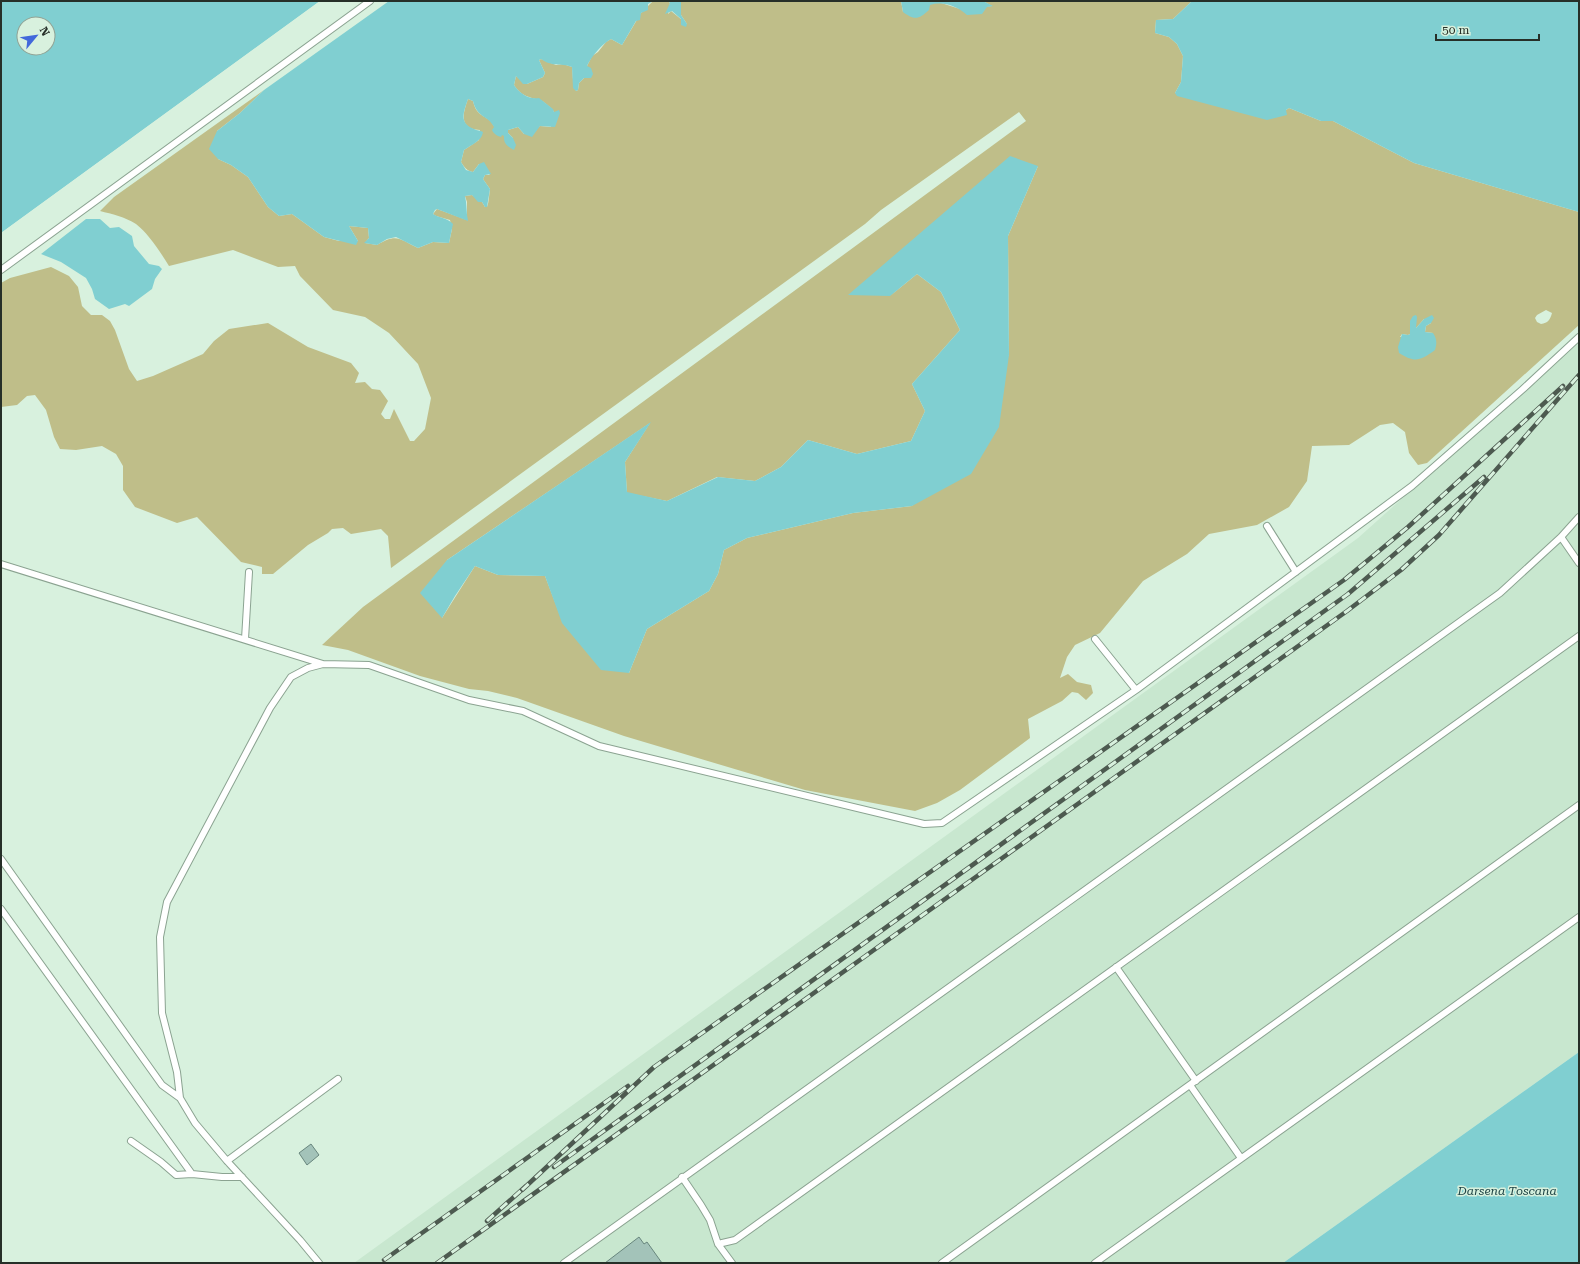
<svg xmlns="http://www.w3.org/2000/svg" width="1580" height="1264" font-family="'Roboto Serif',serif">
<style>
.built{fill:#c8e7cf}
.green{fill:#bfbe89;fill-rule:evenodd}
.water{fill:#80cfd1;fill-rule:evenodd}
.pier{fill:#d8f1de}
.building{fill:#a3c3b9;stroke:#68867d}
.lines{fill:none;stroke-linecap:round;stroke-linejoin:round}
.lane-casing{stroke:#8ba391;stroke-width:8}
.lane{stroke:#fff;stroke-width:6}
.rail-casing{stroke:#4d5a50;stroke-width:4.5}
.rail{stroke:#d8f1de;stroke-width:3;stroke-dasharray:9;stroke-linecap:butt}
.labels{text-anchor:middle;stroke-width:3;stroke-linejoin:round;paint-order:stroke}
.water-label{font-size:12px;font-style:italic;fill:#1d4345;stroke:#d8f1de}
</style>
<rect width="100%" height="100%" fill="#d8f1de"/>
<path class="built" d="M1579,340V1052L1283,1263H354L1358,538Z"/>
<path class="green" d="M653,1H668L670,3L668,14L671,11L687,24L681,15V1H901L903,12L938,2L960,9L992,6L983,1H1192L1173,19L1156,20L1155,33L1169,37L1177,44L1183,56L1181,82L1175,93L1286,110L1289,108L1321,121H1333L1414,163L1579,212V325L1427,463L1418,465L1409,453L1405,432L1393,423L1380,425L1349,445L1312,446L1307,481L1289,507L1257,525L1209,534L1187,554L1143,581L1100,633L1075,645L1067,657L1060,678L1068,674L1077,682L1091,685L1093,693L1086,700L1078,693L1072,692L1062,701L1028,719L1030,738L960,790L937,803L915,811L805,790L624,736L517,698L488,691L469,689L420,676L348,650L322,645L363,607L1026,121L1019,112L881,210L865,224L391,568L388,536L381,529L351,534L343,528L332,529L328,533L308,545L273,574H262V567L241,562L197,517L177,523L135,507L123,490V466L116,454L102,446L76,450L60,449L54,437L46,410L35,395L27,396L17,405L1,407V283L10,278L51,267L69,276L78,287L82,306L91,315H102L110,321L115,330L129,369L137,381L153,376L203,354L214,341L229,329L268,323L308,347L351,363L359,373L355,383L365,382L372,389L380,390L388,401L381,414L385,419H390L394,409L410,441H414L425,429L431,398L418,364L389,333L365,317L333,310L300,276L295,266L278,267L233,250L169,266C161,253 148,233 136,224C125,217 112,214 100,211L114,197L264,90L240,113L217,131L218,159L231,165L248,177L268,207L279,216L292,214L324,237L339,241H358L349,226L368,228L369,238L365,243L377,245C397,233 399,239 418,248L433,242L449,243L452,229L450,220L436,216L433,214L437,209L467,220V202L465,196L472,195L482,202L485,207H487C489,202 489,195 490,189L483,179L485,175H490L479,164L473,172C467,171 464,167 461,162L464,150L479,140L480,130C458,129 463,113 468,99L473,101C476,114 481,114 491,121C493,123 492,124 494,126C499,133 505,136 513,138L508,133V130L518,127L524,134L540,126L551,127C552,123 555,116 554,112C554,110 542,100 540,100C528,97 521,96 514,85L516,76L527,84L543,77L545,73L539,60L541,59L556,65L563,64L572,67L573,80L576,91L578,90L579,83L584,78L587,66L592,56L598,52L606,42L611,39L622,45L641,13ZM1038,166L1008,236L1009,355L912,506L853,513L747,538L724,550L718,574L709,591L647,629L629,673L563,623L545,576L498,575L475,566L442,618L447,560L650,423L625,462L627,493L667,501L717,477L755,481L781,467L808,440L857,454L911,441L925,411L912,384L960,330L941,292L917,274L890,296ZM1546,310L1552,313C1550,320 1548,323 1541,324L1537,322L1535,318L1537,315ZM1424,319L1431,323L1426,326L1425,332L1433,333L1400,337L1402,334L1408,335L1410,334V321L1416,328Z"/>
<path class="water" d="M1,1H320L1,233ZM24,24H48V48H24Z
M389,1H653L648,4V10L641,13L640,20L636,21L622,45L611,39C602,44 591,57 587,66L591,68L593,74L591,78H584L579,83L578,90L576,91L573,88L572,67C559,62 554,68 541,59L539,60L545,73L543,77L527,84H523L516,76L514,85C519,93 529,100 539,98L553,109L554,112L559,110L560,113L555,127L540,126L532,137L524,134L518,127L508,130V133L513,138L516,145L514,150C508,147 503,143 504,136L502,135L501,137C497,136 493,133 492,130L494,127C488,115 477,118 473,101L468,99C464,111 458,123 474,129C477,131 480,130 483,132C482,141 471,145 464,150L461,162L466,170L473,172L479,164L484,162L491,174L485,175L483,179L490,189L487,207H485L482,202H478L472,195L465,196C467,204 466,212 468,221L437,209L435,210L433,214C439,218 448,218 453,224L449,243L433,242L418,248L396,237L387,239L377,245L364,243L369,238L368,228L349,226L358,241L356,245L324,237L292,214L279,216L268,207L248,177L231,165L218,159L209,149L217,131L240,113L264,90Z
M668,1H681V15L687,24L686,27L681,25V19L672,11L665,14L670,3Z
M901,1H983L993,6L987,7L982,14L967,15C957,6 943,1 930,5L929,10C919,19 915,21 903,12Z
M1192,1H1579V212L1414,163L1333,121H1321L1289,108L1286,110L1287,115L1267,120L1177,96L1175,93L1181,82L1183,56L1177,44L1169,37L1155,33L1156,20L1173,19Z
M1010,156L1038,166L1008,236L1009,355L999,427L971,474L912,506L853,513L747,538L724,550L718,574L709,591L647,629L629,673L601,670L562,623L545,576L498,575L475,566L455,596L442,618L420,593L447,560L651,422L625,462L627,492L667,501L718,477L755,481L781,467L808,440L857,454L911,441L925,411L912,384L960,330L941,292L917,274L890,296L848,295Z
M86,219H100L110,228L119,227L132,236L134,246L149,264L159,266L162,269L155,279L152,289L129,306L125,304L109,309L95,299L92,289L86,278L61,262L41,254Z
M1416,315L1417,317L1416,328L1424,319L1432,315L1434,318L1431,323L1426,326L1425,332L1433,333C1437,339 1437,343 1435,350C1420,361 1415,363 1399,353L1398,347L1402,334L1408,335L1410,334V321L1413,316Z
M1579,1052V1263H1283Z"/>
<path class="pier" d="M320,1H322L321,3L1,235V233Z"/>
<path class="building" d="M311,1144L319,1155L307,1165L299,1153Z
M639,1237L644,1244L647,1242L662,1263H605Z"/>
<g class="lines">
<defs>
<path id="lane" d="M1,270L370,1
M1267,526L1296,572
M1561,537L1579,563
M1,564L323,664
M245,639L249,572
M1095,639L1136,690
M1,859L162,1085L180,1098
M1,909L192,1174L222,1177H242
M1116,967L1196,1081
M1190,1085L1241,1158
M131,1141L161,1162L176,1175L192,1174
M227,1161L338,1079
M682,1177L701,1205L710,1220L718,1244L732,1263
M718,1244L735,1240L1579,636
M319,1263L300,1240L227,1161L195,1123L180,1098L177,1072L162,1013L160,937L167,902L270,708L291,677L308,668L323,664L369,665L469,700L523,711L599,746L924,824L942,823L1136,690L1412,486L1523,389L1579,337
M564,1263L1500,593L1561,537L1579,517
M942,1263L1579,805
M1095,1263L1579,917"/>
</defs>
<use href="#lane" class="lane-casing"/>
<use href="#lane" class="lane"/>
<defs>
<path id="rail" d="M554,1167L1348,594L1484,477
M522,1190L654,1067L1344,580L1408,527L1563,386
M487,1221L526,1186
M384,1260L628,1086
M437,1263L1347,611L1401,570L1439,535L1579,375"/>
</defs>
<use href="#rail" class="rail-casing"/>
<use href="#rail" class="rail"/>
</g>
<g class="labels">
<g class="water-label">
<text x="1507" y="1195">Darsena Toscana</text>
</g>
</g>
<rect width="1580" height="1264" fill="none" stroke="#262f28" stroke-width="4"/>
<g transform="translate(36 36) rotate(61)"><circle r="19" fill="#d8f1de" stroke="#91a395"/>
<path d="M0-3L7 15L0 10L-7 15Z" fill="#4269db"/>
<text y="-6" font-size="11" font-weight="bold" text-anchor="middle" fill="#262f28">N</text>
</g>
<path d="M1436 34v6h103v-6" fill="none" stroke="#262f28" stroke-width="2"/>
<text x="1442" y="34" font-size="12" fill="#262f28" stroke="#d8f1de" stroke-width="3" paint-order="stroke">50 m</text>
</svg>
